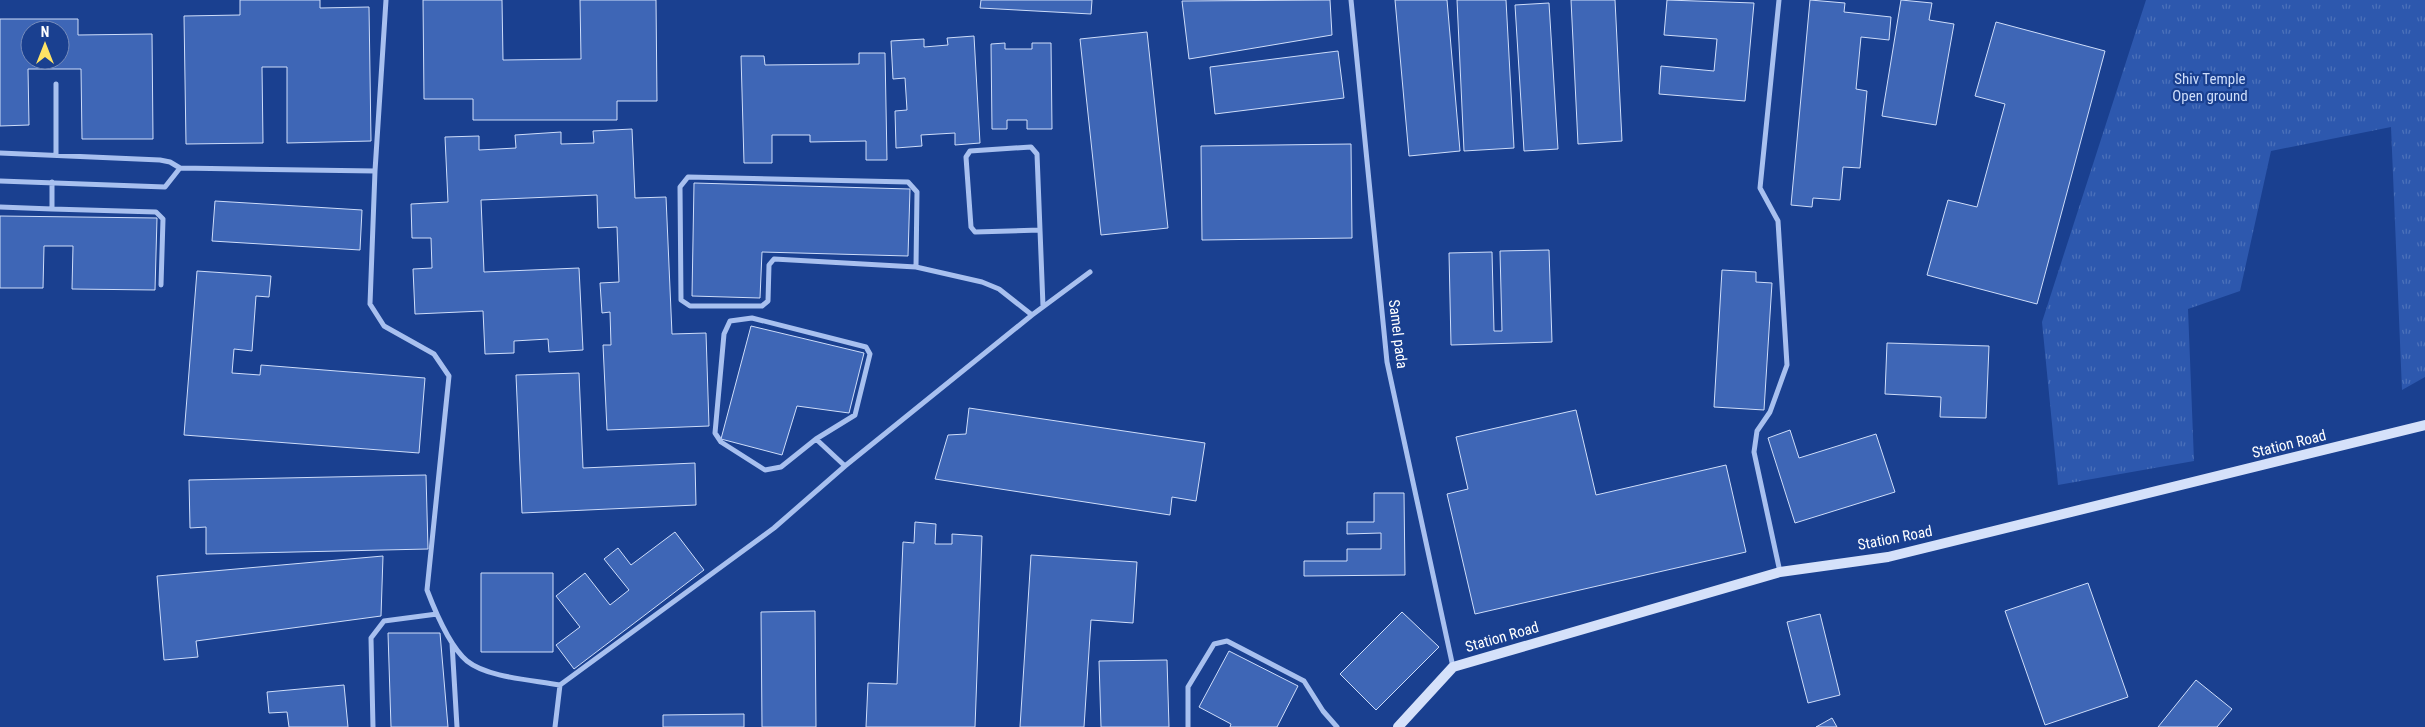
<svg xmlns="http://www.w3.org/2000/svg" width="2425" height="727" font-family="'Roboto Condensed',sans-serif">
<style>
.park{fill:url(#park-tufts)}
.building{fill:#3e66b6;stroke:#ceddfa;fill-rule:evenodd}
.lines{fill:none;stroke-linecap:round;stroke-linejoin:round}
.street{stroke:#a8c0ef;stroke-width:5}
.secondary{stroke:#d5e1fa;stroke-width:10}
.labels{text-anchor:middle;stroke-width:4.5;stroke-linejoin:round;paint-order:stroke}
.park-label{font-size:15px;fill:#ceddfa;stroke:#1a4090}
.street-label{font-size:15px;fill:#fff;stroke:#1a4090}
</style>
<defs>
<pattern id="park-tufts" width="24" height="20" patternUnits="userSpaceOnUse" patternTransform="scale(1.25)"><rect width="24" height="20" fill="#2d58ae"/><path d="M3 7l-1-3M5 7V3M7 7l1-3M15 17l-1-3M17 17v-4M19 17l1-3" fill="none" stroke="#4c71ba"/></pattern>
</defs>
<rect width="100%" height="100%" fill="#1a4090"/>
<path class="park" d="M2146,0H2425V377L2402,390L2391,127L2271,151L2240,291L2188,309L2194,461L2058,485L2042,322Z"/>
<path class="building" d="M240,0H320V8L369,7L371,141L287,143V67H262L263,143L186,144L184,16L240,15Z
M423,0H502L503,60L581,59L580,0H656L657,101H617V120H473V99H424Z
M981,0H1092L1091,14L980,8Z
M1330,0L1332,35L1189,59L1182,1Z
M1395,0H1447L1460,151L1409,156Z
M1457,0H1506L1514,148L1464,151Z
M1571,0H1615L1622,141L1578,144Z
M1667,0L1754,3L1745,101L1659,94L1661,66L1714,71L1717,39L1664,35Z
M1810,0L1845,3L1844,12L1891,17L1889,40L1861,37L1856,89L1867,91L1860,168L1843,167L1840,200L1813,198L1812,207L1791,205Z
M1901,0L1932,3L1929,20L1954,24L1936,125L1882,116Z
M1549,3L1558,149L1524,151L1515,5Z
M0,19H78V35L152,34L153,139H82L81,69H28L29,125L0,126ZM30,30H60V60H30Z
M1996,22L2105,51L2037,304L1927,275L1948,200L1977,207L2005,104L1975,96Z
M1147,32L1168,228L1101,235L1080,39Z
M974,36L980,143L955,145V133L921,135L922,146L896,148L895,111L907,110L905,78L893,79L891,41L924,39V47L948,45L947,38Z
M1005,43V49H1032V43H1051L1052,129H1027V120H1007V129H992L991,44Z
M1338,51L1344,98L1215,114L1210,67Z
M859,53H885L887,160H866V141L810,142V135H772V163H744L741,56H764L765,65L859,64Z
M632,129L635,198L666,197L672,334L706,333L709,426L607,430L603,345H611L610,312L602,313L600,283L619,282L617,227L598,228L597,195L481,200L484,272L579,268L583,350L549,352L548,339L514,341V353L485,354L483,311L415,314L413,269L432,268L431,238H412L411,204L448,202L445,137L479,136V150L516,148L515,135L561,132V144L594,143L593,131Z
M1351,144L1352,238L1202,240L1201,146Z
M694,183L910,189L908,256L762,252L760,298L692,296Z
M215,201L362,210L360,250L212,241Z
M0,216L157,218L155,290L72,289L73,246H44L43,288H0Z
M1549,250L1552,342L1451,345L1449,253L1492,252L1494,331H1502L1500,251Z
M1722,270L1756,272V282L1772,283L1764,410L1714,407Z
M197,271L271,276L269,297L256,296L252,351L234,349L232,373L260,375L261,365L425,378L419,453L184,435Z
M751,326L864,353L849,413L797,406L782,455L721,439Z
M1887,343L1989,346L1986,418L1940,417L1941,397L1885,394Z
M579,373L583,468L695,463L696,505L522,513L516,375Z
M969,408L1205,443L1196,501L1172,497L1170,515L935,479L948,435L966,434Z
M1576,410L1596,495L1726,465L1746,552L1475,614L1447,494L1468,489L1456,437Z
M1790,430L1799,458L1876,434L1895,492L1795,523L1768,438Z
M426,475L428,549L206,554V527L190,528L189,480Z
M1374,493H1404L1405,575L1304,576V561H1347V549H1381V533L1347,534V522H1374Z
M915,522L936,524L935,544H952V534L982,536L975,727H866L868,683L897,684L903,542L914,543Z
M675,532L704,570L574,669L556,645L580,627L556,596L585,573L610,605L629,590L604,559L618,548L631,565Z
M1031,555L1137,562L1133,623L1091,620L1084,727H1020Z
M383,556L381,616L196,641L198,657L164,660L157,576Z
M481,573H553V652H481Z
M2088,583L2128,697L2045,725L2005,611Z
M815,611L816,727H762L761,612Z
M1402,612L1439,647L1376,710L1340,674Z
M1820,614L1840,695L1808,703L1787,622Z
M388,633H440L448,727H391Z
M1229,651L1298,686L1277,727H1230L1231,724L1199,707Z
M1167,660L1169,727H1101L1099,661Z
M2196,680L2232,709L2217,727H2158Z
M344,685L348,727H289L287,712L269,713L267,692Z
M744,714V727H663V715Z
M1832,718L1837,727H1816Z"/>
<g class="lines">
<path class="street" d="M386,0L375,171L370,304L384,326L434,354L449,376L427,590C435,611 449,646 467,661C488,678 534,680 560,685
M1351,0L1387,362L1453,667
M1779,0L1760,188L1778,221L1787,365L1770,412L1757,431L1754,452L1780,572
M56,84V154
M0,153L160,160L170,162L180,168
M0,181L165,187L180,168L375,171
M0,207L52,209V182
M52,209L156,212L163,219L161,285
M1040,230L975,232L971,227L966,157L970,151L1031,147L1037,154L1043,306
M916,267L917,192L908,182L688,177L680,187L681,300L690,306H762L768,301L769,265L774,259L916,267L982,282L999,289L1032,315
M816,439L855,415L870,354L866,347L752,318L730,321L724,334L715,433L721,442L765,470L781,467L816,439L845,466
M452,643L457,727
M373,727L371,638L384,621L437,614
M555,727L560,685L774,528L845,466L1032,315L1090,272
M1188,727V687L1214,644L1227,641L1304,681L1323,711L1337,727"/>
<path class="secondary" d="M1398,727L1453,667L1780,572L1888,557L2425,425"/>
</g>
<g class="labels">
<g class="park-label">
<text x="2210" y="84">Shiv Temple<tspan x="2210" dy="17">Open ground</tspan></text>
</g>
<g class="street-label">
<text transform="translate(1398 334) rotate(83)" y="5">Samel pada</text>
<text transform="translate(2289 444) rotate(-14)" y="5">Station Road</text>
<text transform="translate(1895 538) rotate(-11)" y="5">Station Road</text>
<text transform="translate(1502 637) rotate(-16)" y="5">Station Road</text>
</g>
</g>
<g transform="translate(45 45)"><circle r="24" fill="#1a4090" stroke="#768cbc"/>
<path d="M0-4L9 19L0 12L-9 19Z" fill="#ffe365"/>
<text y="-8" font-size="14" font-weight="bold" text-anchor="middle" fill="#ffffff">N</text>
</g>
</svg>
